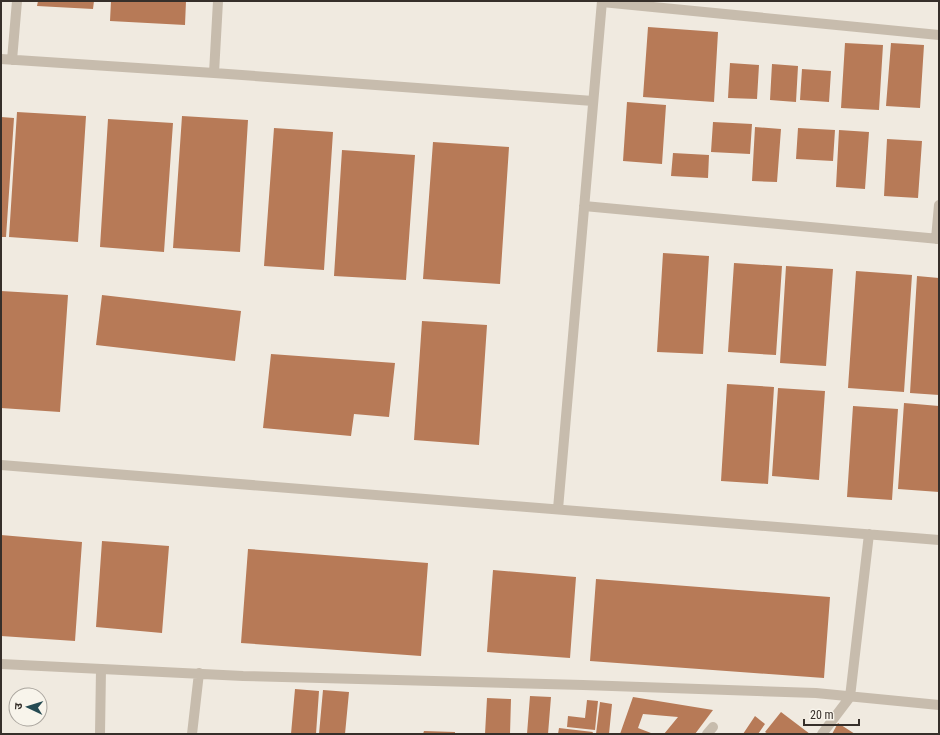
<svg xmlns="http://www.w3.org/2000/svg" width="940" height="735" font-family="'Roboto Condensed','Noto Sans Devanagari',sans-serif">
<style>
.building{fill:#b77a57}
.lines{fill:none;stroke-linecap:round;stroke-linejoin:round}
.minor{stroke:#c7bcad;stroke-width:10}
</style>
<rect width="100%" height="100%" fill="#f0eae0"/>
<path class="building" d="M38,1H94L93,9L37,6Z
M111,1H186L185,25L110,21Z
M648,27L718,32L714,102L643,97Z
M845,43L883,45L879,110L841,108Z
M891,43L924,45L920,108L886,106Z
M730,63L759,65L757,99L728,98Z
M772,64L798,66L796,102L770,100Z
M802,69L831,71L829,102L800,100Z
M627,102L666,105L662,164L623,161Z
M17,112L86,116L78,242L9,237Z
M182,116L248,120L240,252L173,248Z
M1,117L14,118L6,237H1Z
M108,119L173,123L164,252L100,247Z
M713,122L752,124L750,154L711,152Z
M755,127L781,129L777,182L752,181Z
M274,128L333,132L324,270L264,266Z
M798,128L835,130L833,161L796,159Z
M839,130L869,132L865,189L836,187Z
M887,139L922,141L918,198L884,196Z
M433,142L509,147L500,284L423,279Z
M342,150L415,155L406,280L334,276Z
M673,153L709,155L708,178L671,176Z
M663,253L709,256L703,354L657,352Z
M734,263L782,266L776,355L728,352Z
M786,266L833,269L826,366L780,363Z
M856,271L912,275L904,392L848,388Z
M917,276L939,278V395L910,393Z
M1,291L68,295L60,412L1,408Z
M102,295L241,311L235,361L96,345Z
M422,321L487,325L479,445L414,440Z
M271,354L395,363L389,417L354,414L351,436L263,428Z
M727,384L774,387L768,484L721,481Z
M778,388L825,391L819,480L772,476Z
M904,403L939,406V492L898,489Z
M853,406L898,409L892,500L847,497Z
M1,535L82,542L75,641L1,636Z
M102,541L169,546L162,633L96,627Z
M248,549L428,563L421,656L241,643Z
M493,570L576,577L570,658L487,652Z
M596,579L830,597L824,678L590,661Z
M295,689L319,691L316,734H291Z
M323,690L349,692L345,734H319Z
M530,696L551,697L548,734H527Z
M633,697L713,710L695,734H664L678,717L643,714L638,728L651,733V734H620Z
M487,698L511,699L510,734H485Z
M587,700L598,701L595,730L567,727L568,716L585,718Z
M600,702L612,704L609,734H596Z
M781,712L810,734H768L765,732Z
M755,716L765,724L758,734H743Z
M838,723L855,734H832Z
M559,728L593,732L592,734H558Z
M424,731L455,732V734H423Z"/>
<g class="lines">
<path class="minor" d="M602,2L939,35
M1,59L214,73L593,101
M12,60L17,1
M214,73L218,1
M584,206L939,239
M936,239L939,205
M1,465L939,540
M558,509L602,1
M1,664L243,676L583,685L816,693L939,705
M100,734L101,669
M192,734L199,673
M707,734L713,727
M822,734L850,697L869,534"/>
</g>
<rect width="940" height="735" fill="none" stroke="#362f2a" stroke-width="4"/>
<g transform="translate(28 707) rotate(274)"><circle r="19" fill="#f8f4eb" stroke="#aaa59e"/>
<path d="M0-3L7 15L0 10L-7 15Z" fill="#254a52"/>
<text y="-6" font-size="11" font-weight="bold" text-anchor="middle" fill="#362f2a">उ</text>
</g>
<path d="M804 719v6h55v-6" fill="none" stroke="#362f2a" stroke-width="2"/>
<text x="810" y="719" font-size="12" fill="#362f2a" stroke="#f8f4eb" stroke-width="3" paint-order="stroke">20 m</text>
</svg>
